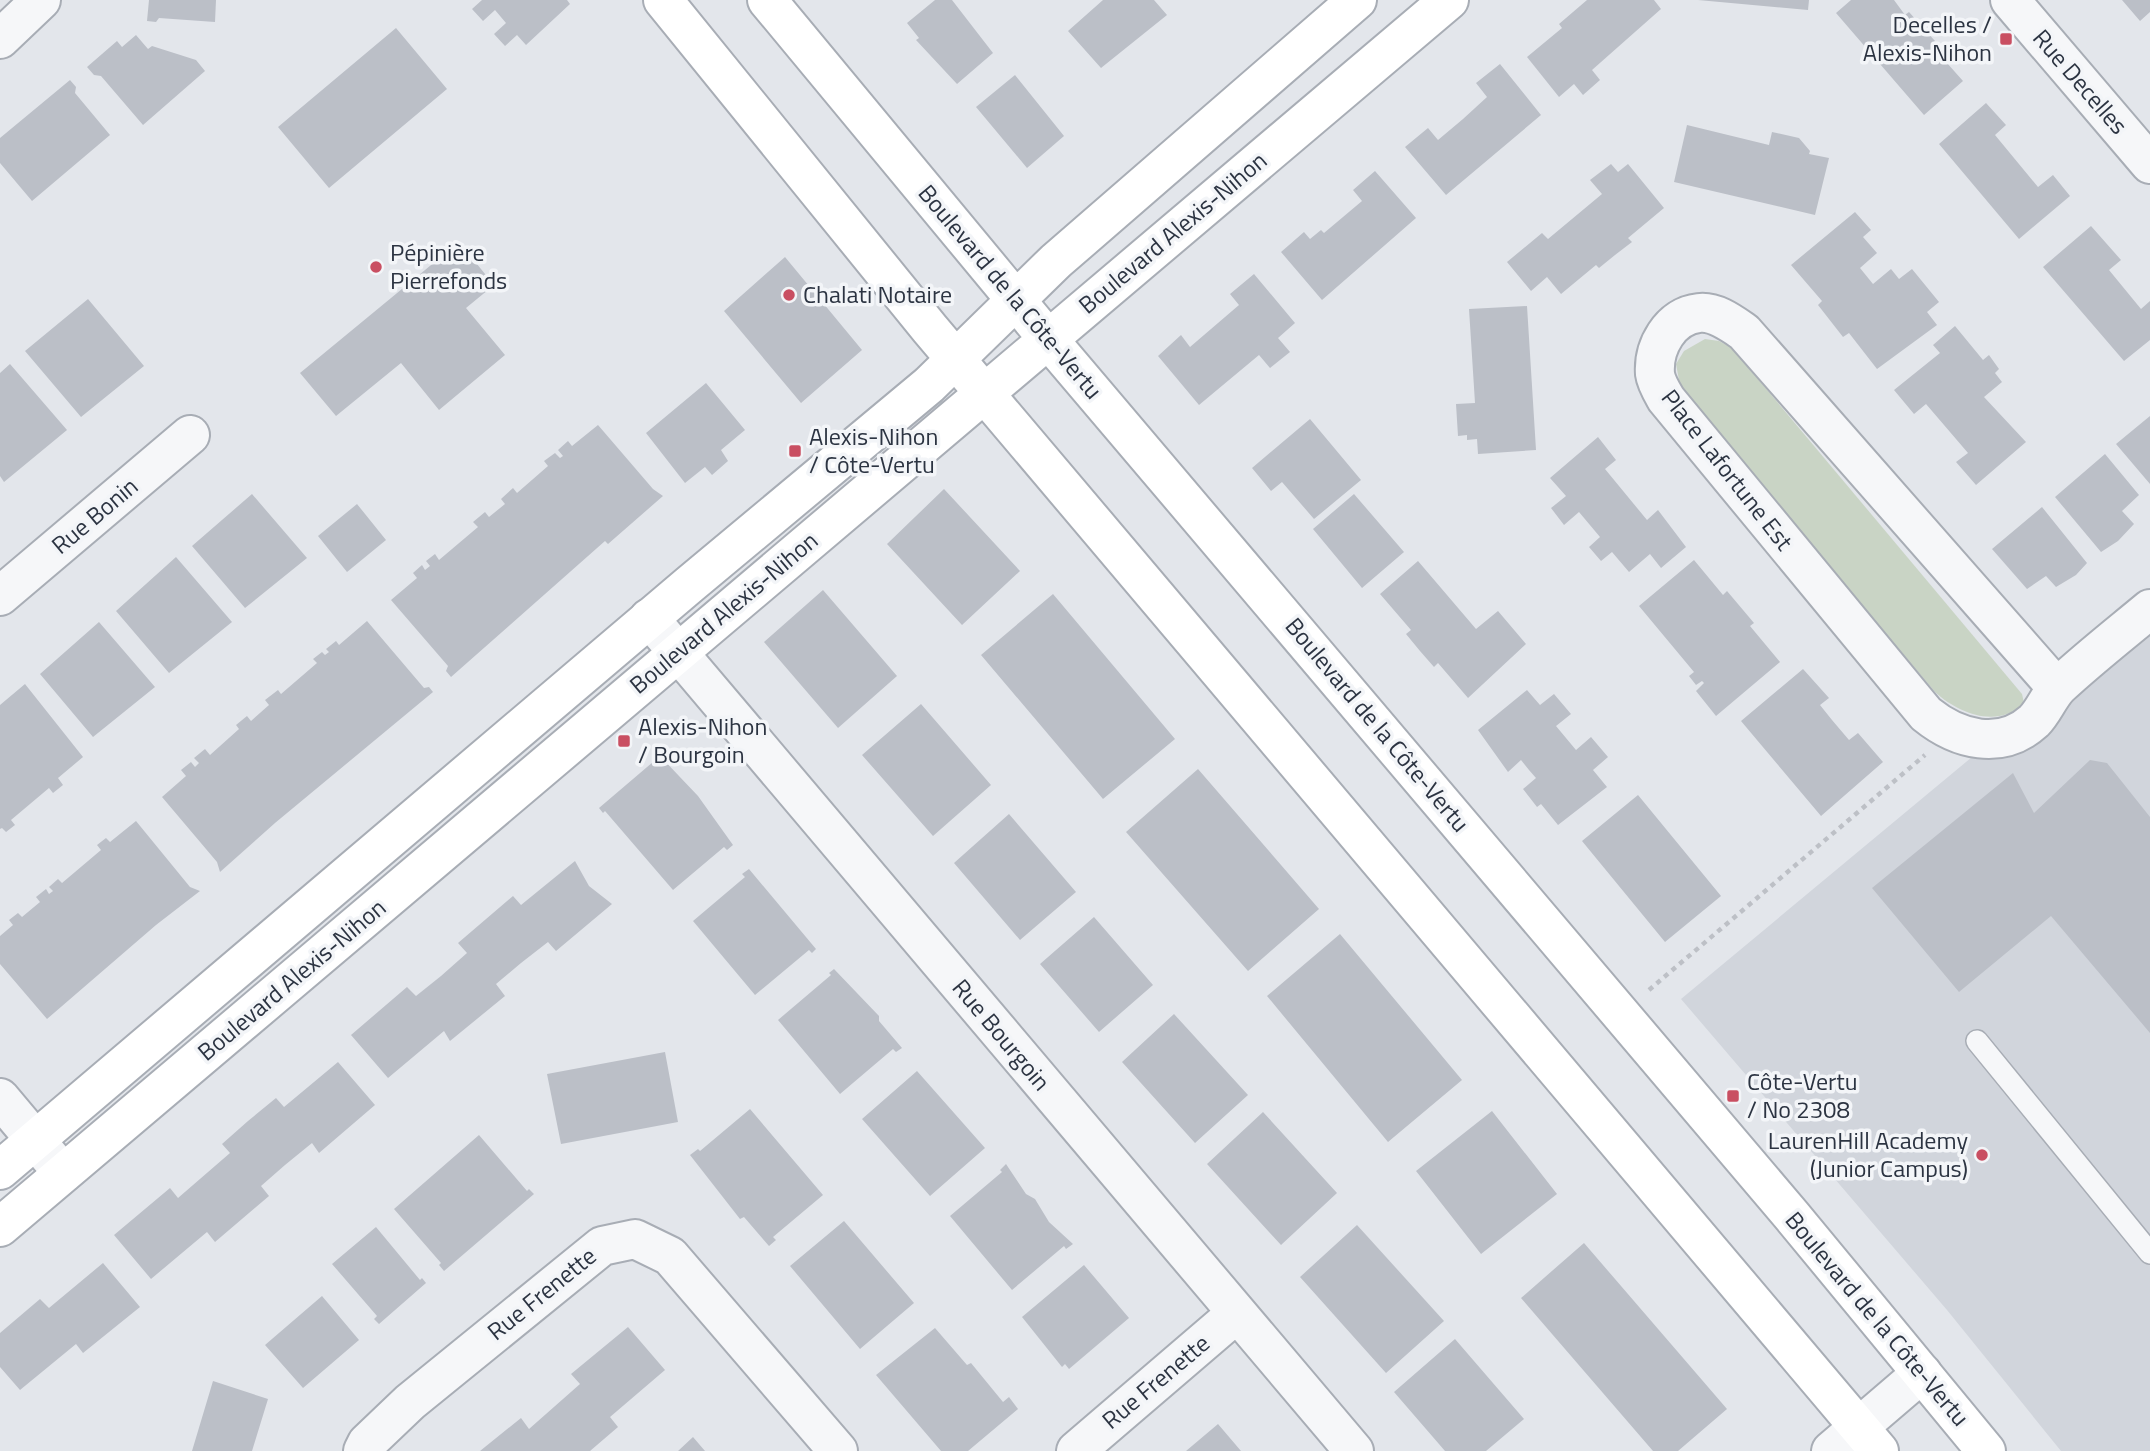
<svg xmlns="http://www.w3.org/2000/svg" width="2150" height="1451" font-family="'Titillium Web',sans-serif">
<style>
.built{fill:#d1d5dc}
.green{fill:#c9d4c5}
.building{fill:#bbbfc7}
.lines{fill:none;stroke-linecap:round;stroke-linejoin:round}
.lane-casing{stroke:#a8adb5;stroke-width:24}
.street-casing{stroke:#a8adb5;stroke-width:42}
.secondary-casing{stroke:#a8adb5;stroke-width:42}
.path{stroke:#bdc0c6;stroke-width:4.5;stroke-dasharray:5 5;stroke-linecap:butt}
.lane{stroke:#f6f7f9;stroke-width:21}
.street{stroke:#f6f7f9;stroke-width:38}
.secondary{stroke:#fff;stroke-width:38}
.poi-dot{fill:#c94f62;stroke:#f3f5f8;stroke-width:2.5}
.labels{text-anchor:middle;stroke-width:7;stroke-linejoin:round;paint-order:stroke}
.poi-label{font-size:24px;fill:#2c3442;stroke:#f3f5f8;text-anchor:start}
.street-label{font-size:24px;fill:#2c3442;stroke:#f3f5f8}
</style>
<rect width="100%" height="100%" fill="#e3e6eb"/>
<path class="built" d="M2150,609V1451H2061L1947,1310L1681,999Z"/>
<path class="green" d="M1705,339L1719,341L1732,348L2022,694L2024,703C1998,729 1959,714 1935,692L1681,391L1676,364L1684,351Z"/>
<path class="building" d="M149,0H216L215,22L159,18L156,22L147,21Z
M482,0H567L570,4L526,45L517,35L505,46L494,34L506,23L495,10L483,21L472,9Z
M935,0H952L993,53L957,84L916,40L919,38L907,23Z
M1103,0H1154L1167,15L1101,68L1068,31Z
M1587,0H1654L1661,9L1592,70L1600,80L1583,95L1574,84L1559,97L1527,57L1562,28L1559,24Z
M1698,0H1809L1808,10Z
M1851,0H1894L1905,15L1909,12L1935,41L1931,45L1963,81L1924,115L1836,13Z
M2122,0H2150V12L2140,21Z
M396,28L447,89L329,188L278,127Z
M136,35L148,49L152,46L196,60L205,71L143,125L101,76L94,75L87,67L117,41L122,47Z
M1500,64L1541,115L1446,195L1405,147L1428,128L1438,140L1463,119L1487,97L1476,83Z
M1015,75L1064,136L1027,168L976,107Z
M70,80L76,87L75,93L110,135L32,201L0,163V138Z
M1986,103L2006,125L1995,135L2038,187L2053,175L2070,196L2019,239L1939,144Z
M1687,125L1769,145L1772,132L1799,138L1810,151L1809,154L1829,158L1815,215L1674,182Z
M1611,164L1618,172L1628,164L1664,208L1628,238L1632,242L1615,255L1599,268L1596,265L1561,294L1547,277L1531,291L1507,262L1542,233L1548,239L1602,194L1590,180Z
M1375,171L1416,218L1322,300L1281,252L1304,232L1310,239L1321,230L1324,233L1362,201L1353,190Z
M1855,212L1871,230L1863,237L1877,253L1860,268L1873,284L1891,269L1899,279L1912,269L1939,302L1927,312L1937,325L1877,369L1849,333L1843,337L1818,305L1822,301L1791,265Z
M2091,226L2121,260L2109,270L2141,309L2150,301V340L2124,361L2043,267Z
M459,242L494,285L466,308L505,355L439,410L401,363L336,416L300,373Z
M785,257L862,350L801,403L724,311Z
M1254,274L1295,323L1278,338L1290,352L1270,368L1259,355L1199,405L1158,356L1181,335L1190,347L1239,305L1230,294Z
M88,299L144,366L81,417L25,351Z
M1527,306L1536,450L1478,454L1477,439L1467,440V435L1458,436L1456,404L1475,403L1469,309Z
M1955,326L1983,360L1989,355L1999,369L1995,373L2002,382L1984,397L2026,442L1976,485L1956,462L1968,453L1926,404L1914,414L1894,390L1940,353L1933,345Z
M10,364L67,430L4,482L0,476V373Z
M706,383L745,430L721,450L728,461L712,475L705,467L685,483L646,433Z
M2150,416V484L2116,444Z
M1310,419L1361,480L1314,519L1282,482L1271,491L1252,468Z
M598,425L653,489L663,496L608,544L605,541L451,677L446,671L448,666L391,600L417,578L413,573L422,565L425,570L430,566L426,561L435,554L439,560L478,527L473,522L485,512L489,517L505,504L501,499L513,488L517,493L548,466L544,461L555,453L560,458L563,456L558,450L568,441L572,446Z
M1598,437L1616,460L1605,469L1647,520L1658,510L1686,547L1661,568L1650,554L1629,572L1612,552L1601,561L1589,547L1600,537L1579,512L1564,525L1551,508L1566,496L1550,478Z
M2105,454L2139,495L2122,511L2134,524L2118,541L2101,552L2055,497Z
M944,489L1020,571L962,625L887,544Z
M252,494L307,558L245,608L192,546Z
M1354,494L1404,552L1362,588L1313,529Z
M357,504L386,540L347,572L318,536Z
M2042,507L2087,563L2076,575L2056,587L2046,576L2027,589L1992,549Z
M176,557L232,622L169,673L116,611Z
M1694,560L1723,595L1727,591L1754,623L1750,626L1780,662L1716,716L1696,691L1704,683L1702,681L1696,685L1689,676L1694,672L1639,606Z
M1418,561L1476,629L1498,611L1526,644L1468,698L1438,663L1434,667L1420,651L1406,634L1411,630L1380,594Z
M823,590L897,676L838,728L764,642Z
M1053,594L1175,739L1103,799L981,655Z
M367,621L424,688L429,687L433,692L275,823L220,872L217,862L162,797L186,776L181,770L191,762L195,767L199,763L194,758L205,749L210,755L239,729L236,725L247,716L251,721L269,705L265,700L278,690L281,694L317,663L313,659L322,652L325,655L329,652L326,649L336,641L339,645Z
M99,622L155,687L93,737L40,674Z
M1803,669L1829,698L1820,705L1832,720L1849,740L1858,733L1883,762L1821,816L1741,721Z
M25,684L83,757L58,778L63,785L53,793L49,788L11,820L15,825L6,832L2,828L0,829V705Z
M1527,690L1540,705L1554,694L1571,714L1556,726L1576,750L1591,737L1608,757L1593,770L1607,787L1558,825L1541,804L1537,807L1523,789L1536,778L1529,770L1521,760L1508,772L1478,730Z
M921,704L991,785L933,836L862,755Z
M660,756L698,796L733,845L727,850L724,847L673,890L605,811L603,813L599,808Z
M2090,760L2107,763L2150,817V1033L2051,916L1959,992L1872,888L2013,773L2034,813Z
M1198,769L1319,909L1248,971L1126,832Z
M1638,795L1721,896L1665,942L1582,841Z
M1009,814L1076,892L1020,940L954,863Z
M136,821L190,887L200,891L156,925L47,1019L0,964V936L13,925L9,920L18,913L22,917L40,902L36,897L46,889L49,894L53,891L49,887L58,879L62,883L101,850L97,845L106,838L110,842Z
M575,861L589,886L612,904L556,951L548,942L521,963L496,984L505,996L450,1041L444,1031L388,1078L351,1035L407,987L416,996L441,976L467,953L458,943L513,896L521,905Z
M749,869L816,949L812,953L809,950L755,995L693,921L745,877L742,874Z
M1094,917L1153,985L1099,1032L1040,964Z
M1340,934L1462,1080L1388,1142L1267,996Z
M834,969L879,1016V1021L902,1048L896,1052L893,1049L840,1094L778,1020L831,975L829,973Z
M1174,1014L1248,1095L1195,1143L1122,1062Z
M665,1052L678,1122L561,1144L547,1074Z
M338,1062L375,1105L319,1153L312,1143L285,1165L261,1186L269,1196L215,1242L207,1232L151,1279L114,1235L170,1188L178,1198L230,1153L222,1144L248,1121L276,1098L284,1107Z
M917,1071L985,1148L930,1196L862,1119Z
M750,1109L823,1195L773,1237L776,1240L769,1246L744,1217L740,1219L690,1155L698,1149L700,1151Z
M1492,1111L1557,1194L1481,1254L1416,1171Z
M1263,1112L1337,1193L1281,1245L1207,1164Z
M479,1135L527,1191L529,1189L534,1194L444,1271L439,1265L441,1263L394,1209Z
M1006,1164L1026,1194L1035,1199L1049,1222L1073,1244L1066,1249L1064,1246L1012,1290L950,1216L1002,1172L1000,1170Z
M844,1221L914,1303L860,1349L790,1266Z
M1357,1225L1444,1321L1386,1373L1300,1277Z
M376,1227L420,1280L422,1278L426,1283L379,1324L374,1319L377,1316L332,1264Z
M1584,1243L1727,1409L1678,1451H1653L1521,1298Z
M103,1263L140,1307L83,1353L76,1344L20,1390L0,1367V1333L40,1299L49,1308Z
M1084,1265L1129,1318L1069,1369L1065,1364L1062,1367L1022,1317Z
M322,1296L359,1340L303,1388L265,1345Z
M628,1327L665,1370L610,1417L618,1427L590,1451H480L521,1418L529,1429L580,1384L571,1374Z
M935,1328L967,1365L971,1363L1003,1402L1009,1397L1018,1409L968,1451H941L876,1375Z
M1455,1339L1524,1419L1486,1451H1445L1394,1392Z
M213,1381L268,1399L252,1451H192Z
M1218,1424L1241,1451H1186Z
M693,1437L705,1451H678Z"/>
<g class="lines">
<defs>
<path id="lane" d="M1977,1041L2150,1253"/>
<path id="street" d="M2010,0L2150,164
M0,39L41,0
M0,596L190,435
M649,618L1354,1451
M2057,688L1744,332C1731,323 1715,311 1699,313C1670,316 1653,347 1655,374C1656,382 1662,392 1666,399L1926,714C1958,740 2001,751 2034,721C2044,711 2049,696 2059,686C2088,659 2120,634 2150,609
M0,1098L63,1173
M363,1451L367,1443L410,1402L602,1246L635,1239L670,1256L838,1451
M1076,1451L1237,1313
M1831,1451L1922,1373"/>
<path id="secondary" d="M663,0L930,329L1879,1451
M767,0L1048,339L1792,1216L1986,1451
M0,1170L689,585L929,385L1056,261L1357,0
M0,1227L1449,0"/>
</defs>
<use href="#lane" class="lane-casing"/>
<use href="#street" class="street-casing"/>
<use href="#secondary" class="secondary-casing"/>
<path class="path" d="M1649,990L1925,755"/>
<use href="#lane" class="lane"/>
<use href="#street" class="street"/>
<use href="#secondary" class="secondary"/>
</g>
<g class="poi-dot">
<rect x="1999" y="32" width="14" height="14" rx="3.5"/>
<circle cx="376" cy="267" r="7"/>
<circle cx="789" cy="295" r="7"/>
<rect x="788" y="444" width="14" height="14" rx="3.5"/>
<rect x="617" y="734" width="14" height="14" rx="3.5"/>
<rect x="1726" y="1089" width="14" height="14" rx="3.5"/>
<circle cx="1982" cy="1155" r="7"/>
</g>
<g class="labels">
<g class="poi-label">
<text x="1992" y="33" text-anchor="end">Decelles /<tspan x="1992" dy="28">Alexis-Nihon</tspan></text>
<text x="390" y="261">Pépinière<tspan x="390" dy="28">Pierrefonds</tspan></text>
<text x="803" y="303">Chalati Notaire</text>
<text x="809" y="445">Alexis-Nihon<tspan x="809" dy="28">/ Côte-Vertu</tspan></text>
<text x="638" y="735">Alexis-Nihon<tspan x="638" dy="28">/ Bourgoin</tspan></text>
<text x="1747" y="1090">Côte-Vertu<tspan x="1747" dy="28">/ No 2308</tspan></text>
<text x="1968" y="1149" text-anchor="end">LaurenHill Academy<tspan x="1968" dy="28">(Junior Campus)</tspan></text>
</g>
<g class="street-label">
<text transform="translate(2080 82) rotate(49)" y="8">Rue Decelles</text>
<text transform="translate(1173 233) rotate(-40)" y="8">Boulevard Alexis-Nihon</text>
<text transform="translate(1010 292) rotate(50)" y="8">Boulevard de la Côte-Vertu</text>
<text transform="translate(1727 470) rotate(52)" y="8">Place Lafortune Est</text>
<text transform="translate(95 516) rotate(-40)" y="8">Rue Bonin</text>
<text transform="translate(724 613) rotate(-40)" y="8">Boulevard Alexis-Nihon</text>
<text transform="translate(1377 725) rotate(50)" y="8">Boulevard de la Côte-Vertu</text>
<text transform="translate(292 980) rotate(-40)" y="8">Boulevard Alexis-Nihon</text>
<text transform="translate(1001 1035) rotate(50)" y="8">Rue Bourgoin</text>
<text transform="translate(542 1294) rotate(-39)" y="8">Rue Frenette</text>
<text transform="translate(1877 1319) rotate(50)" y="8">Boulevard de la Côte-Vertu</text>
<text transform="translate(1156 1382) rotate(-40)" y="8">Rue Frenette</text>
</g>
</g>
</svg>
